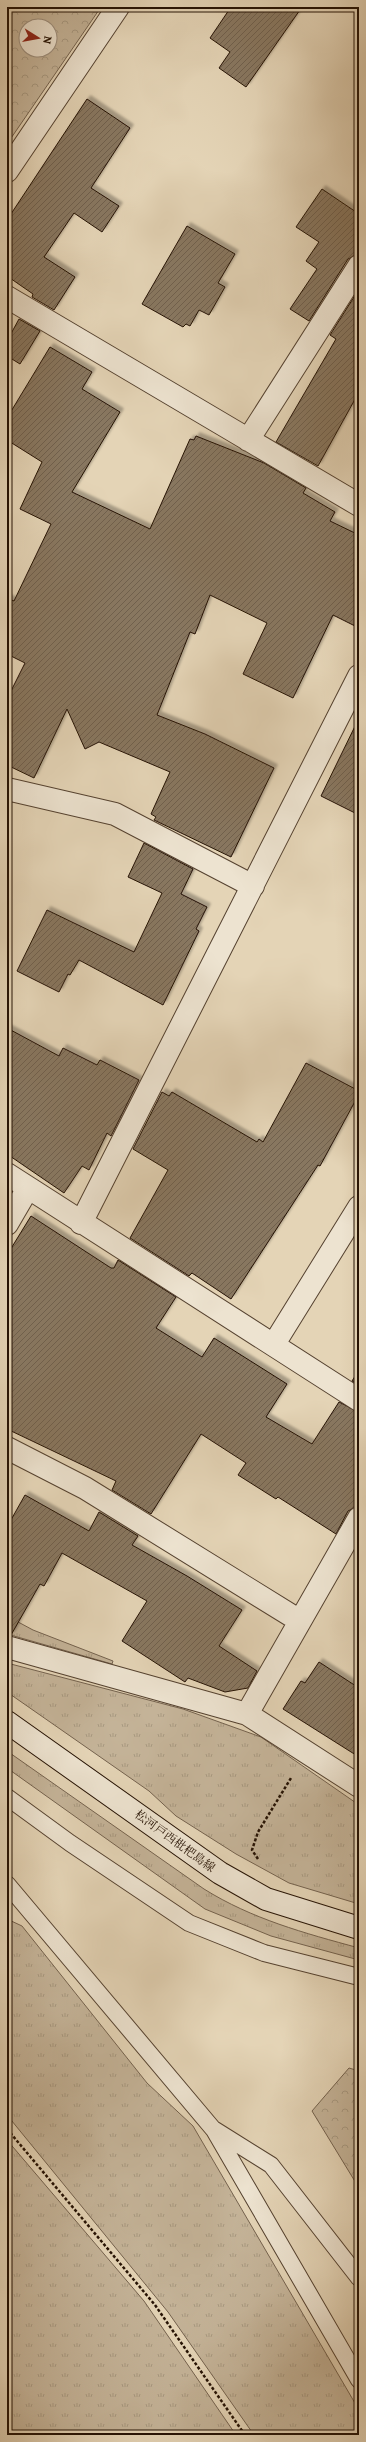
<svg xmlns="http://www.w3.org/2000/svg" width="366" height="2442" font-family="Alegreya,'Noto Serif JP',serif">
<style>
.grass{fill:url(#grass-tufts);stroke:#74624e}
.forest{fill:url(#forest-crowns);stroke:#74624e;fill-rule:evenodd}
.building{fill:url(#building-hatch);stroke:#251204;filter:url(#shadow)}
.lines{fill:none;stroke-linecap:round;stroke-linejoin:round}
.service-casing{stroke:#554230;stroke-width:18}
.minor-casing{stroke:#554230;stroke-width:24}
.secondary-casing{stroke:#251204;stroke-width:24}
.path{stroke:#251204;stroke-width:2.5;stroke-dasharray:3 2;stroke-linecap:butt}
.service{stroke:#ede3d0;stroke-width:16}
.minor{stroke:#ede3d0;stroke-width:22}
.secondary{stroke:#ede3d0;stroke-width:22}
.labels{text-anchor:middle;stroke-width:4;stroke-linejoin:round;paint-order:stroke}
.street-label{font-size:12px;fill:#251204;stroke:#ede3d0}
</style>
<defs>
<pattern id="grass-tufts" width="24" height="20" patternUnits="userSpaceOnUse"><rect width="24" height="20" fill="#c4b398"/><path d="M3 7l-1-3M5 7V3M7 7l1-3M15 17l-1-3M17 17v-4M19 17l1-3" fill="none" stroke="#a89981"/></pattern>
<pattern id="forest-crowns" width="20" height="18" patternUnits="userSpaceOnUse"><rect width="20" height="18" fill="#c4b398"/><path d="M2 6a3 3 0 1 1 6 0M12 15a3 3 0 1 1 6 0" fill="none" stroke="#a89981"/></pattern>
<pattern id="building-hatch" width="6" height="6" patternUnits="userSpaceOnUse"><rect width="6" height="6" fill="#887761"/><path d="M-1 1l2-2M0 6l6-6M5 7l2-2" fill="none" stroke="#6f604e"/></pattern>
<filter id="shadow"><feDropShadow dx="3.5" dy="-3.5" stdDeviation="1" flood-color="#0004"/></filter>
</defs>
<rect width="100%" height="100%" fill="#e4d4b6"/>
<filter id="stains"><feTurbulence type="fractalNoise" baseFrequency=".005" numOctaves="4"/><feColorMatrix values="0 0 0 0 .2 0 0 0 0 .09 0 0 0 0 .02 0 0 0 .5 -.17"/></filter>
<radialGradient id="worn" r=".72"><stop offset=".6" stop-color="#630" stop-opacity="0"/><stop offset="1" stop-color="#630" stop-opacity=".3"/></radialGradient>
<path class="grass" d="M7,1616L33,1630L113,1661L112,1664L14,1636L7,1633Z
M7,1663L183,1709L261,1737L359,1805V1904L289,1883L236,1854L176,1816L149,1791L7,1692Z
M7,1751L204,1889C252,1919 304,1933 359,1948V1960L271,1936L205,1909L7,1768Z
M7,1919L22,1926L147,2083L193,2126L359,2410V2435H254L168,2312L7,2115Z
M7,2140L144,2301L236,2435H7Z"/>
<path class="forest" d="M7,7H101L7,144ZM26,26H50V50H26Z
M349,2068L359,2071V2188L312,2111Z"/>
<path class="building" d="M231,7H302L246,87L219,68L230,52L210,38Z
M87,99L130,128L91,188L119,206L102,232L74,213L44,257L75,277L54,310L32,297L33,294L7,276V220Z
M322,189L359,214V254L348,259L309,321L290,309L317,269L306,261L319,242L296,227Z
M187,226L235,254L218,283L225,287L209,315L199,310L190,326L186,324L183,327L142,304Z
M359,289V392L318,466L276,442L336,339L330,335Z
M19,319L40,331L20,364L7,356V341Z
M50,347L92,372L82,389L120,412L72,492L150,529L190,439L194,440L196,436L264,463L306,488L303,493L335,512L330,521L359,535V628L333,615L293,698L243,674L267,623L210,595L195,634L190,632L157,715L205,734L274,768L231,857L154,820L156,817L151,814L170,772L99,742L85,749L67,709L34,778L7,765V699L25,663L7,654V598L14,601L51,524L20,509L42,462L7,440V418Z
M359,718V815L321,796Z
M144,843L193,869L181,894L207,907L196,929L199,931L163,1005L79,960L70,975L68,974L59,992L17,971L47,910L134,952L162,893L128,877Z
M7,1028L59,1056L63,1048L97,1065L100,1060L139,1080L111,1136L107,1133L89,1170L82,1166L64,1193L7,1154Z
M306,1063L359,1091V1094L320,1166L318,1165L231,1299L192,1273L189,1276L130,1238L168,1170L133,1149L162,1092L169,1096L172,1092L257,1142L259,1139L263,1142Z
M31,1216L111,1268H114L118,1260L176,1297L156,1328L202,1357L214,1338L287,1384L266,1417L312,1444L339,1402L359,1412V1506L348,1511L336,1534L278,1497L276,1499L238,1475L246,1463L201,1434L151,1514L112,1490L116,1481L7,1429V1255Z
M359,1370V1385L352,1381Z
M25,1495L89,1531L99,1512L138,1536L132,1545L187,1576L242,1610L219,1646L257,1671L248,1688L225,1692L188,1678L185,1682L122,1641L147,1601L62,1553L44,1586L40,1584L11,1635H7V1527Z
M319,1662L359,1688V1757L283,1709L301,1681L305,1683Z"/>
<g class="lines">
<defs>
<path id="service" d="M7,1797L70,1843L189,1923L264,1953L359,1977
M7,1884L214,2130L359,2380
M215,2130L271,2165L359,2278"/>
<path id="minor" d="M7,171L118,7
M7,297L359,505
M248,440L359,266
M7,789L115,814L253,886
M7,1174L359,1400
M81,1223L359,676
M7,1224L28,1188
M274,1344L359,1207
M7,1448L85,1488L300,1621
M7,1647L247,1714L359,1786
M247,1714L359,1518"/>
<path id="secondary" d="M7,1722L220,1873L266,1899L359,1928"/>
</defs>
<use href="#service" class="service-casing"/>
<use href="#minor" class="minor-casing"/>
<use href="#secondary" class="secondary-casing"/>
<path class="path" d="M258,1859L252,1850L258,1832L291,1778
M7,2129L155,2305L245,2435"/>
<use href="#service" class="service"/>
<use href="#minor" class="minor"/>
<use href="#secondary" class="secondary"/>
</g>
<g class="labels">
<g class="street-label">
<text transform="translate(175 1841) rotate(36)" y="4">松河戸西枇杷島線</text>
</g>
</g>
<rect width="366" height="2442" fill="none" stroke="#e4d4b6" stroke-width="24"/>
<rect x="8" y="8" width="350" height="2426" fill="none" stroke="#251204" stroke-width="2"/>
<rect x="12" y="12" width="342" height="2418" fill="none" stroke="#251204"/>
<g transform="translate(38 38) rotate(101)"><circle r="19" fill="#ede3d0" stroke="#9d8f7e"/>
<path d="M0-3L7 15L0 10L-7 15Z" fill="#8f2418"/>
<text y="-6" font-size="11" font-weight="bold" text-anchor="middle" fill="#251204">N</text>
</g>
<rect width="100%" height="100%" filter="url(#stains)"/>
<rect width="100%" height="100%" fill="url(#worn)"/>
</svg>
